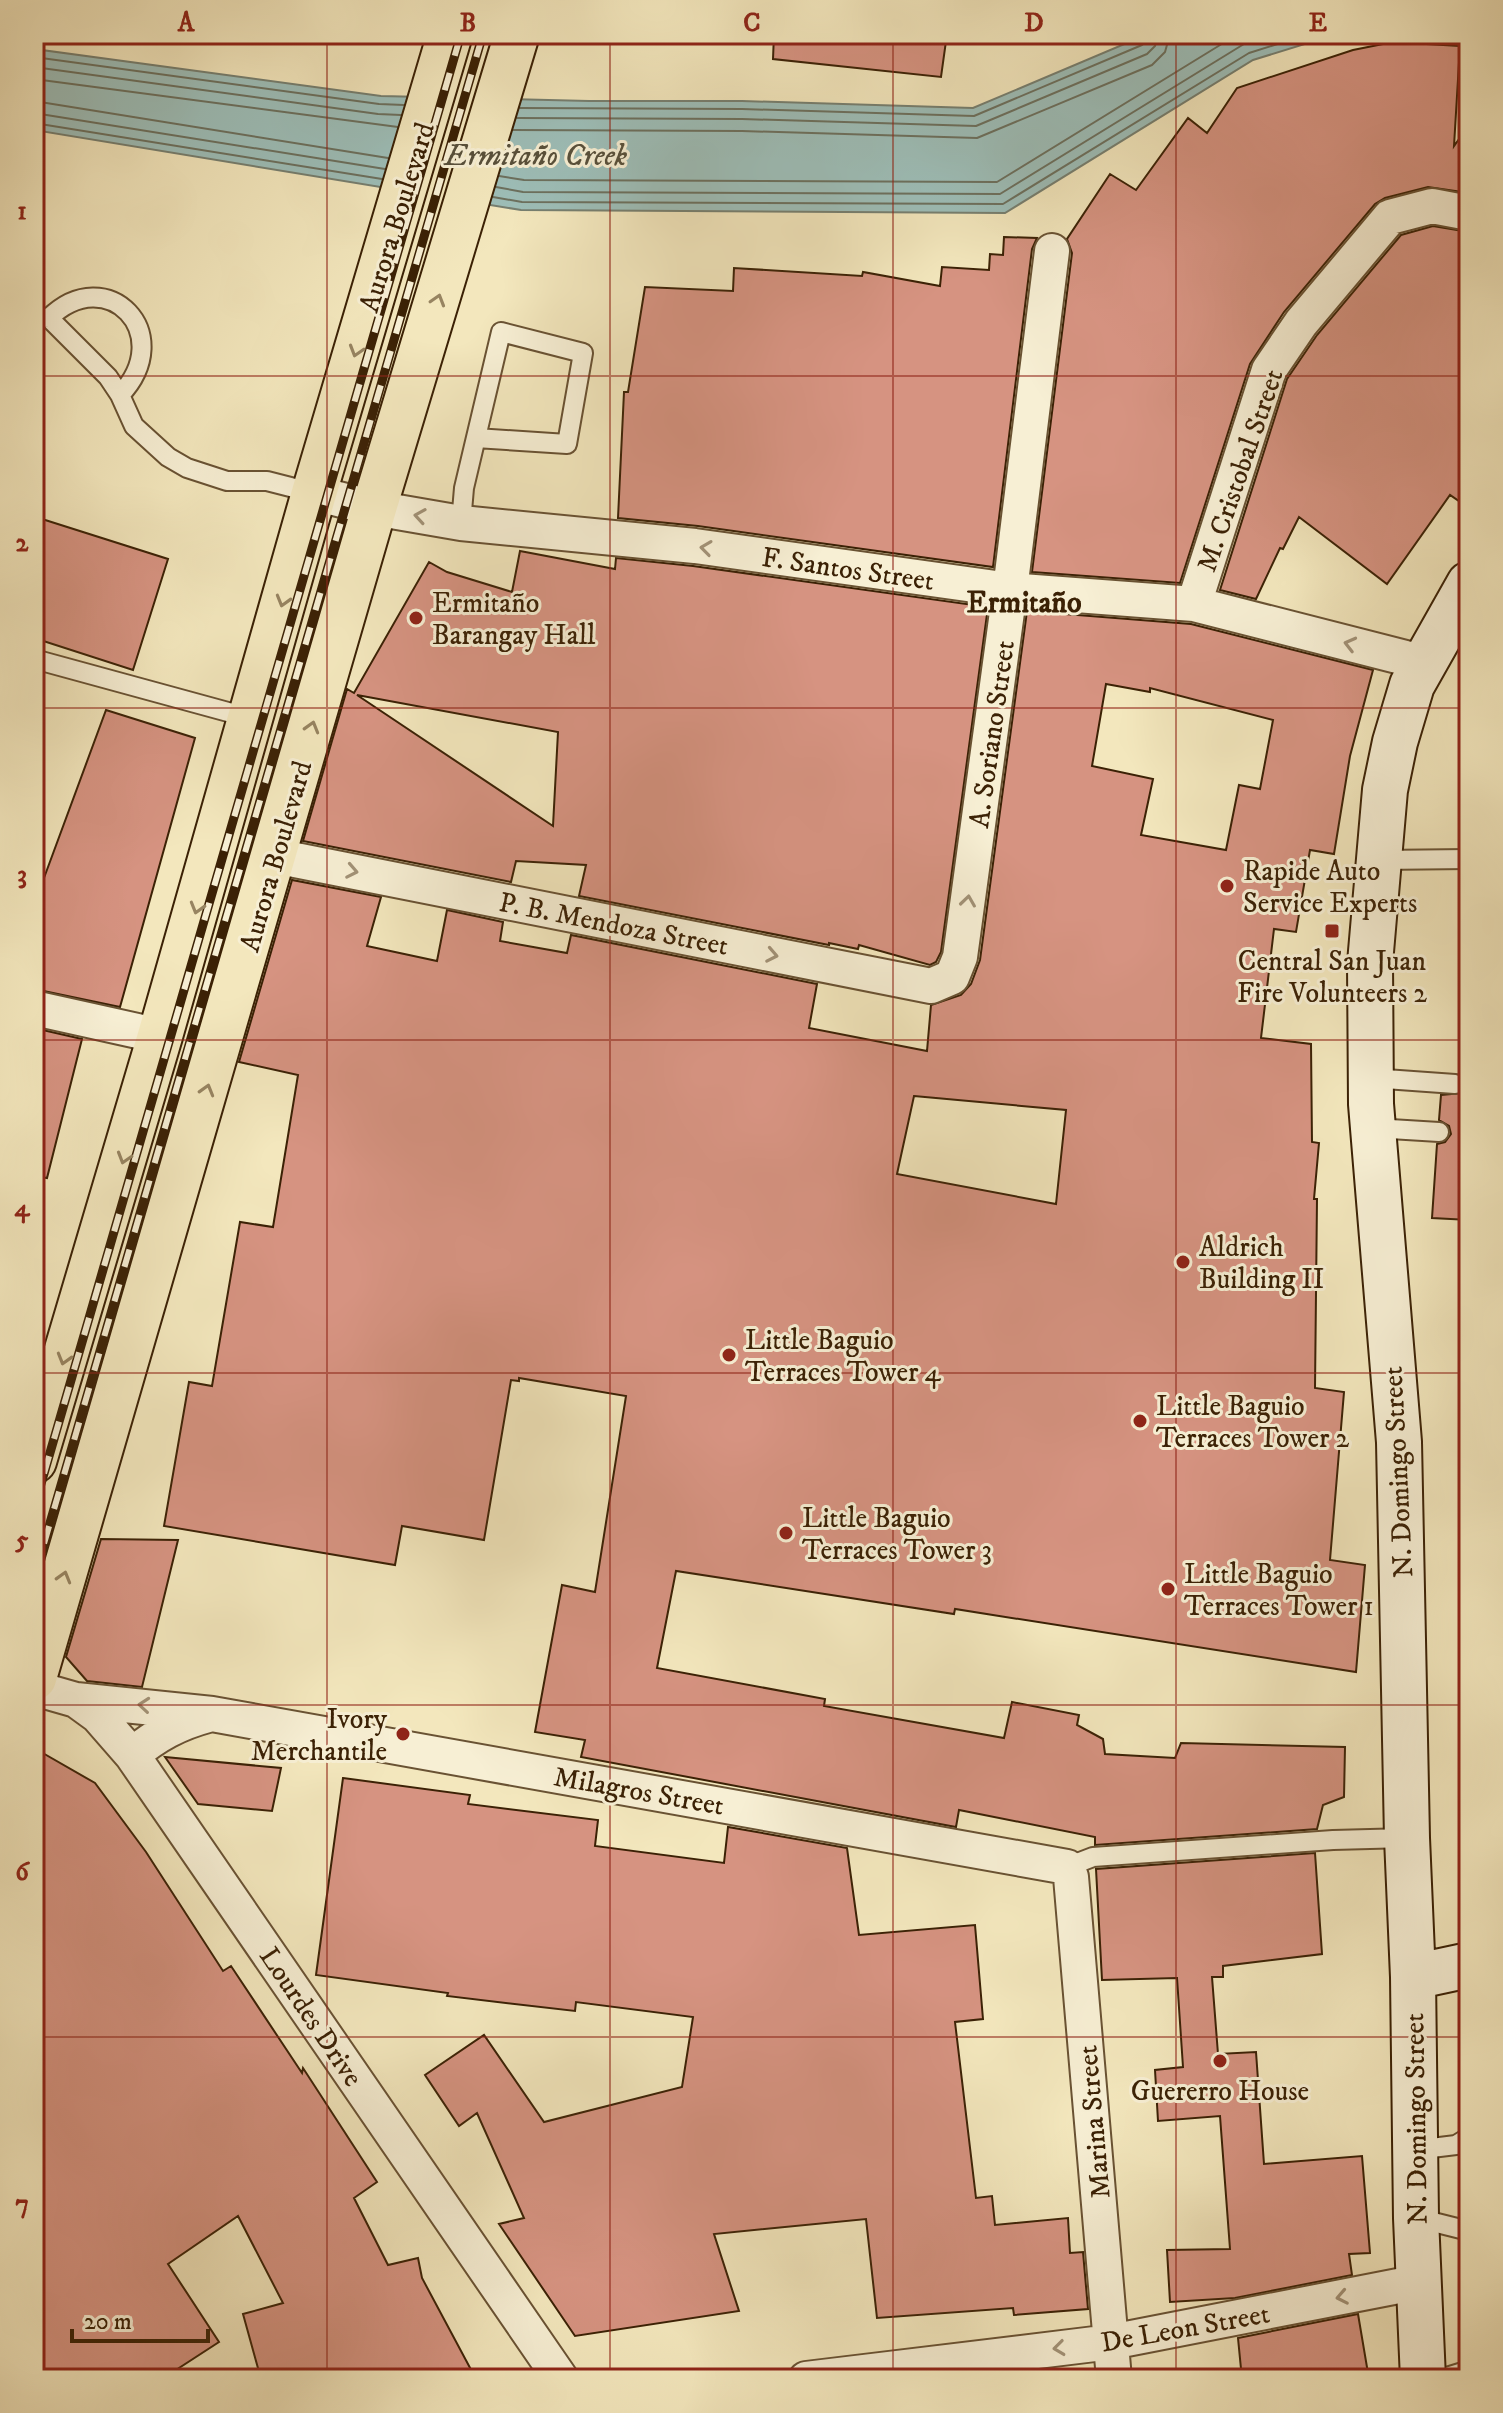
<svg xmlns="http://www.w3.org/2000/svg" width="1503" height="2413" font-family="'IM FELL DW Pica',serif">
<style>
.water{fill:#9dbeb8;stroke:#767f70;stroke-width:2}
.pier{fill:#f3e7bd}
.lines{fill:none;stroke-linecap:round;stroke-linejoin:round}
.shore{stroke:#6c705e;stroke-width:2}
.building{fill:#d69381;stroke:#3b2105;stroke-width:2;fill-rule:evenodd}
.lane-casing{stroke:#695233;stroke-width:22}
.street-casing{stroke:#695233;stroke-width:38}
.secondary-casing{stroke:#3b2105;stroke-width:48}
.primary-casing{stroke:#3b2105;stroke-width:48}
.lane{stroke:#f7efd4;stroke-width:18}
.street{stroke:#f7efd4;stroke-width:34}
.secondary{stroke:#f7efd4;stroke-width:44}
.primary{stroke:#f3e7bd;stroke-width:44}
.rail-casing{stroke:#3b2105;stroke-width:9}
.rail{stroke:#f7efd4;stroke-width:6;stroke-dasharray:18;stroke-linecap:butt}
.oneway{stroke:#978461}
.oneway2{stroke:#a29277}
.grid{fill:none;stroke:#8f2418;stroke-width:2;stroke-opacity:0.55}
.poi-dot{fill:#8f2418;stroke:#f7efd4;stroke-width:3}
.labels{text-anchor:middle;stroke-width:6;stroke-linejoin:round;paint-order:stroke}
.street-label{font-size:28px;fill:#3b2105;stroke:#f7efd4}
.poi-label{font-size:28px;fill:#3b2105;stroke:#f7efd4;text-anchor:start}
.water-label{font-size:30px;font-style:italic;fill:#58503b;stroke:#f7efd4}
.neighbourhood-label{font-size:30px;font-weight:bold;fill:#3b2105;stroke:#f7efd4}
.neatline{fill:none;stroke:#8f2418;stroke-width:3}
.grid-label{font-size:26px;text-anchor:middle;font-weight:bold;fill:#8f2418}
</style>
<rect width="100%" height="100%" fill="#f3e7bd"/>
<filter id="stains"><feTurbulence type="fractalNoise" baseFrequency=".0025" numOctaves="4"/><feColorMatrix values="0 0 0 0 .2 0 0 0 0 .09 0 0 0 0 .02 0 0 0 .5 -.17"/></filter>
<radialGradient id="worn" r=".72"><stop offset=".6" stop-color="#630" stop-opacity="0"/><stop offset="1" stop-color="#630" stop-opacity=".3"/></radialGradient>
<path class="water" d="M1148,34H1337L1253,60L1005,213L521,210L34,130V49L381,96L589,101H742L973,108Z"/>
<path class="pier" d="M420,93L500,95L471,206L396,193Z"/>
<g class="lines">
<path class="shore" d="M34,57L379,104L404,105
M34,67L378,114L401,115
M34,79L398,127
M34,101L388,158
M520,108L742,109L974,116L1142,45L1147,40L1148,34
M34,113L385,169
M517,118L742,119L976,126L1147,54L1155,46L1158,34
M34,123L382,179
M513,130L742,131L977,138L1152,65L1165,52L1170,34
M499,176L524,180L997,182L1238,34
M496,187L523,192L1000,194L1244,44L1275,34
M493,197L522,202L1003,204L1249,53L1309,34"/>
</g>
<path class="building" d="M774,34H947L941,77L773,59Z
M1393,42L1460,46L1454,146L1469,125V193L1428,187L1385,198L1375,204L1284,312L1250,364L1180,583L1032,572L1072,253L1067,239L1110,174L1136,190L1188,118L1207,133L1237,88L1353,50Z
M1433,226L1469,232V508L1450,495L1387,584L1299,517L1283,549L1280,548L1256,599L1220,590L1287,379L1317,335L1401,235Z
M1004,237L1037,238L1032,249L993,567L698,526L618,518L624,392H628L645,287L733,291L734,268L862,276L863,272L940,286L942,267L989,270L990,254L1003,255Z
M42,519L168,559L133,670L34,638V545Z
M520,551L615,569L616,558L693,566L988,607L941,952L936,962L930,965L859,945L858,949L829,943V945L579,896L586,865L516,861L511,882L303,841L347,689L354,693L429,562L447,572L512,592ZM357,695L558,732L553,826Z
M1027,611L1191,624L1373,670L1350,756L1334,854L1310,850L1296,932L1274,929L1261,1038L1311,1044L1312,1142L1319,1143L1314,1199H1317L1315,1388L1344,1392L1330,1560L1365,1565L1356,1672L955,1609L954,1614L676,1571L657,1668L825,1699L824,1706L1004,1738L1012,1702L1079,1715L1077,1725L1103,1739L1105,1754L1175,1758L1181,1743L1345,1747L1344,1797L1323,1805L1317,1829L1095,1845V1837L959,1810L956,1827L581,1757L585,1740L535,1732L562,1585L595,1592L626,1396L519,1378V1381L511,1380L484,1540L402,1526L395,1565L164,1526L189,1382L212,1386L240,1222L273,1227L298,1075L239,1062L292,880L381,897L367,946L437,961L447,910L503,922L500,941L567,953L571,935L817,984L809,1028L927,1051L931,1005L961,995L971,984L980,960ZM1106,684L1150,692V688L1273,720L1260,789L1239,785L1226,850L1141,835L1153,779L1092,766ZM914,1096L1066,1110L1056,1204L897,1174Z
M106,710L195,738L120,1007L34,989V883L41,886Z
M34,1028L82,1039L47,1178L34,1176Z
M1462,1093L1469,1094V1220L1432,1218L1437,1144L1445,1142L1451,1134L1449,1126L1439,1120L1441,1095Z
M101,1539L178,1540L142,1687L87,1681L66,1657Z
M34,1748L95,1783L146,1852L223,1971L231,1966L302,2073L303,2068L377,2182L354,2198L388,2265L418,2258L422,2278L476,2379H261L243,2314L283,2303L238,2216L168,2264L219,2342L162,2379H34Z
M165,1757L281,1768L272,1811L198,1804Z
M343,1778L470,1795L468,1804L598,1820L595,1846L724,1863L728,1827L847,1848L859,1935L975,1925L983,2019L955,2022L976,2198L992,2196L995,2225L1068,2218L1070,2253L1083,2252L1088,2309L1014,2315L1013,2308L877,2318L866,2219L714,2234L739,2311L575,2336L499,2224L524,2218L477,2113L459,2126L425,2075L484,2035L544,2122L682,2087L693,2017L576,2002L575,2011L447,1996L448,1993L316,1975Z
M1315,1853L1322,1954L1223,1966V1977H1212L1218,2054L1256,2052L1264,2164L1362,2156L1370,2253L1349,2254L1352,2275L1235,2298L1170,2302L1167,2250L1230,2249L1220,2116L1158,2121L1155,2070L1183,2067L1177,1978L1102,1980L1096,1869Z
M1358,2314L1369,2379H1242L1238,2338Z"/>
<g class="lines">
<defs>
<path id="lane" d="M34,317L49,318L108,377L120,395L134,426L168,457L187,468L227,481H267L314,493
M49,318C107,261 178,334 120,395
M461,523L464,488L501,332L583,353L567,444L476,438
M34,659L250,718
M1378,860L1469,859
M1371,1078L1455,1084
M1374,1128L1439,1132
M1067,1867L1093,1857L1333,1840L1407,1838
M1415,2150L1456,2145L1469,2137
M1417,2218L1469,2231
M1440,2379L1469,2370"/>
<path id="street" d="M314,493L374,508L461,523L695,546L1010,590L1194,604L1425,663
M1194,604L1269,370L1301,323L1390,217L1432,206L1469,213
M275,856L931,986L952,977L960,957L1010,590L1052,251
M34,1008L160,1036
M34,1688L76,1700L98,1716L132,1755L561,2379
M76,1700L212,1714L1067,1867L1071,1877L1114,2379
M132,1755C156,1735 178,1723 208,1715
M806,2379L1111,2342L1419,2282"/>
<path id="secondary" d="M1413,1977L1469,1965
M1423,2379L1416,2218L1413,1977L1407,1838L1399,1442L1371,1104L1370,963L1385,790L1395,742L1412,685L1469,584"/>
<path id="primary" d="M34,1461L160,1036L314,493L450,34
M34,1678L374,508L517,34"/>
</defs>
<use href="#lane" class="lane-casing"/>
<use href="#street" class="street-casing"/>
<use href="#secondary" class="secondary-casing"/>
<use href="#primary" class="primary-casing"/>
<use href="#lane" class="lane"/>
<use href="#street" class="street"/>
<use href="#secondary" class="secondary"/>
<use href="#primary" class="primary"/>
<defs>
<path id="rail" d="M34,1508L461,34
M34,1578L483,34"/>
</defs>
<use href="#rail" class="rail-casing"/>
<use href="#rail" class="rail"/>
</g>
<defs><path id="oneway-chevron" d="M-2-3.5L2.5 0L-2 3.5" fill="none" stroke-width="1.6" stroke-linecap="round" stroke-linejoin="round" transform="scale(2)"/></defs>
<g class="oneway">
<use href="#oneway-chevron" transform="translate(438 300) rotate(-73)"/>
<use href="#oneway-chevron" transform="translate(356 351) rotate(107)"/>
<use href="#oneway-chevron" transform="translate(283 601) rotate(106)"/>
<use href="#oneway-chevron" transform="translate(312 727) rotate(-74)"/>
<use href="#oneway-chevron" transform="translate(197 908) rotate(106)"/>
<use href="#oneway-chevron" transform="translate(207 1090) rotate(-74)"/>
<use href="#oneway-chevron" transform="translate(124 1158) rotate(107)"/>
<use href="#oneway-chevron" transform="translate(64 1359) rotate(106)"/>
<use href="#oneway-chevron" transform="translate(64 1577) rotate(-74)"/>
</g>
<g class="oneway2">
<use href="#oneway-chevron" transform="translate(420 516) rotate(-171)"/>
<use href="#oneway-chevron" transform="translate(706 548) rotate(-172)"/>
<use href="#oneway-chevron" transform="translate(1350 644) rotate(-166)"/>
<use href="#oneway-chevron" transform="translate(352 871) rotate(11)"/>
<use href="#oneway-chevron" transform="translate(968 901) rotate(-82)"/>
<use href="#oneway-chevron" transform="translate(772 955) rotate(11)"/>
<use href="#oneway-chevron" transform="translate(144 1705) rotate(-175)"/>
<use href="#oneway-chevron" transform="translate(1342 2297) rotate(169)"/>
<use href="#oneway-chevron" transform="translate(1059 2348) rotate(173)"/>
</g>
<path class="grid" d="M327,34V2379M610,34V2379M893,34V2379M1176,34V2379M34,376H1469M34,708H1469M34,1040H1469M34,1373H1469M34,1705H1469M34,2037H1469"/>
<g class="poi-dot">
<circle cx="416" cy="618" r="8"/>
<circle cx="1227" cy="886" r="8"/>
<rect x="1324" y="923" width="16" height="16" rx="4"/>
<circle cx="1183" cy="1262" r="8"/>
<circle cx="729" cy="1355" r="8"/>
<circle cx="1140" cy="1421" r="8"/>
<circle cx="786" cy="1533" r="8"/>
<circle cx="1168" cy="1589" r="8"/>
<circle cx="403" cy="1734" r="8"/>
<circle cx="1220" cy="2061" r="8"/>
</g>
<g class="labels">
<g class="street-label">
<text transform="translate(396 217) rotate(-73)" y="10">Aurora Boulevard</text>
<text transform="translate(1239 470) rotate(-71)" y="10">M. Cristobal Street</text>
<text transform="translate(848 568) rotate(8)" y="10">F. Santos Street</text>
<text transform="translate(991 734) rotate(-82)" y="10">A. Soriano Street</text>
<text transform="translate(275 856) rotate(-74)" y="10">Aurora Boulevard</text>
<text transform="translate(614 923) rotate(11)" y="10">P. B. Mendoza Street</text>
<text transform="translate(1397 1472) rotate(-93)" y="10">N. Domingo Street</text>
<text transform="translate(639 1790) rotate(10)" y="10">Milagros Street</text>
<text transform="translate(312 2016) rotate(56)" y="10">Lourdes Drive</text>
<text transform="translate(1415 2119) rotate(-91)" y="10">N. Domingo Street</text>
<text transform="translate(1093 2122) rotate(-95)" y="10">Marina Street</text>
<text transform="translate(1185 2327) rotate(-10)" y="10">De Leon Street</text>
</g>
<g class="poi-label">
<text x="432" y="612">Ermitaño<tspan x="432" dy="32">Barangay Hall</tspan></text>
<text x="1243" y="880">Rapide Auto<tspan x="1243" dy="32">Service Experts</tspan></text>
<text x="1332" y="970" text-anchor="middle">Central San Juan<tspan x="1332" dy="32">Fire Volunteers 2</tspan></text>
<text x="1199" y="1256">Aldrich<tspan x="1199" dy="32">Building II</tspan></text>
<text x="745" y="1349">Little Baguio<tspan x="745" dy="32">Terraces Tower 4</tspan></text>
<text x="1156" y="1415">Little Baguio<tspan x="1156" dy="32">Terraces Tower 2</tspan></text>
<text x="802" y="1527">Little Baguio<tspan x="802" dy="32">Terraces Tower 3</tspan></text>
<text x="1184" y="1583">Little Baguio<tspan x="1184" dy="32">Terraces Tower 1</tspan></text>
<text x="387" y="1728" text-anchor="end">Ivory<tspan x="387" dy="32">Merchantile</tspan></text>
<text x="1220" y="2100" text-anchor="middle">Guererro House</text>
</g>
<g class="water-label">
<text x="536" y="165">Ermitaño Creek</text>
</g>
<g class="neighbourhood-label">
<text x="1024" y="612">Ermitaño</text>
</g>
</g>
<rect width="1503" height="2413" fill="none" stroke="#f3e7bd" stroke-width="88"/>
<path d="M72 2329v12h136v-12" fill="none" stroke="#3b2105" stroke-width="4"/>
<text x="84" y="2329" font-size="24" fill="#3b2105" stroke="#f7efd4" stroke-width="6" paint-order="stroke">20 m</text>
<rect x="44" y="44" width="1415" height="2325" class="neatline"/>
<g class="grid-label">
<text x="186" y="31">A</text>
<text x="468" y="31">B</text>
<text x="752" y="31">C</text>
<text x="1034" y="31">D</text>
<text x="1318" y="31">E</text>
<text x="22" y="219">1</text>
<text x="22" y="551">2</text>
<text x="22" y="883">3</text>
<text x="22" y="1216">4</text>
<text x="22" y="1548">5</text>
<text x="22" y="1880">6</text>
<text x="22" y="2212">7</text>
</g>
<rect width="100%" height="100%" filter="url(#stains)"/>
<rect width="100%" height="100%" fill="url(#worn)"/>
</svg>
